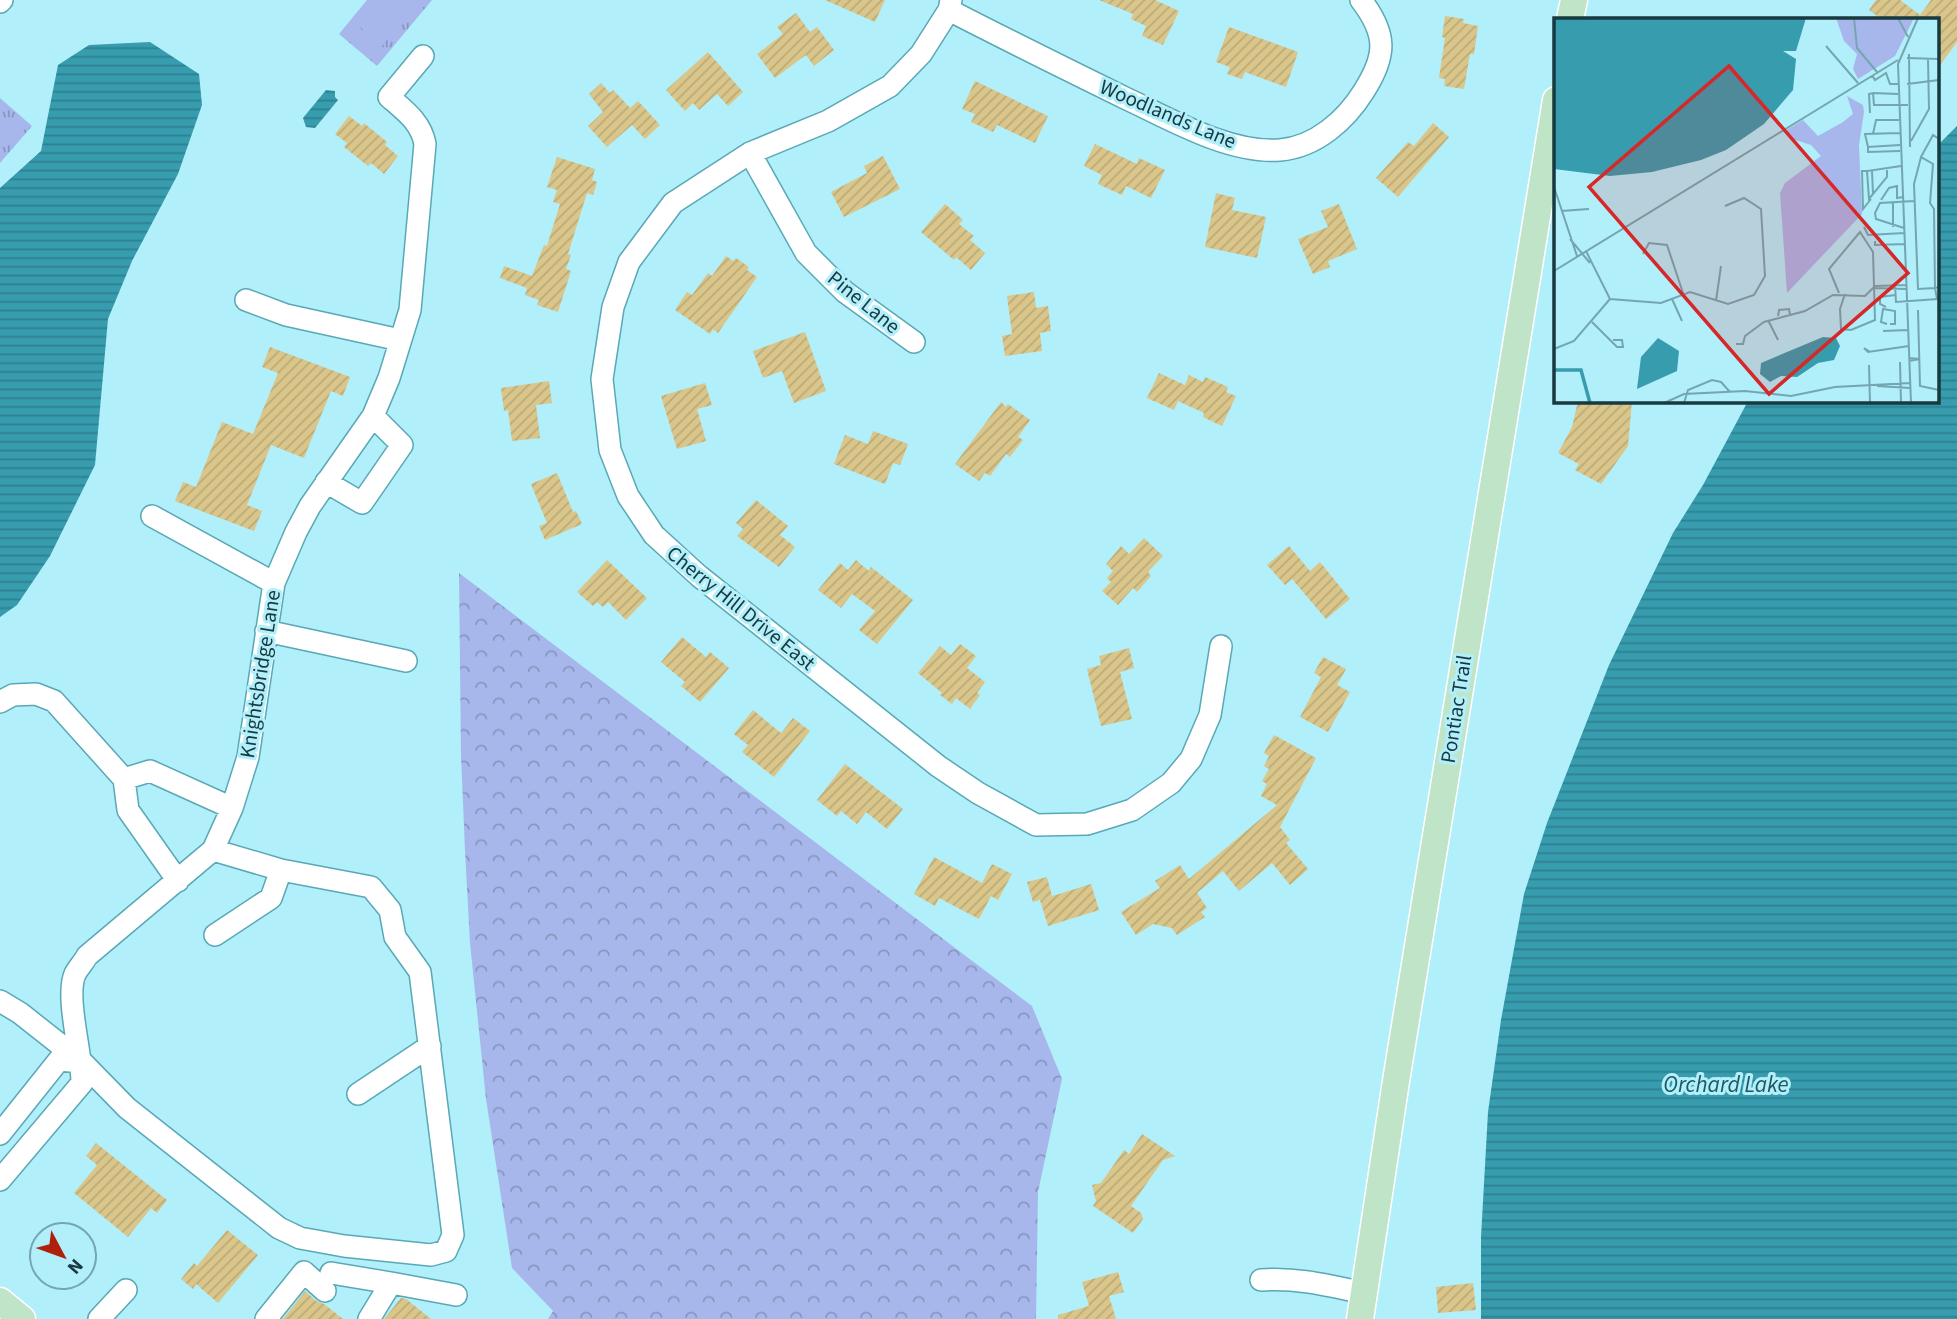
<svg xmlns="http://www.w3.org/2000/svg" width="1957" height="1319" font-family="'Source Sans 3',sans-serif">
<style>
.forest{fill:url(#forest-crowns)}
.park{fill:url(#park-tufts)}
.pitch{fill:#a7b7eb}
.water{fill:url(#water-rules)}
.building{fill:url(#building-hatch)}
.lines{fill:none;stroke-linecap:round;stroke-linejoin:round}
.minor-casing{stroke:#59a8b6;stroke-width:24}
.major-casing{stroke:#fff;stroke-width:29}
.minor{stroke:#fff;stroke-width:21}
.major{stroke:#bfe4c7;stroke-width:26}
.labels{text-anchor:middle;stroke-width:6;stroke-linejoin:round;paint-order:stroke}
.street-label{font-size:21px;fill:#18393f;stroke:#b1effb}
.water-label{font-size:23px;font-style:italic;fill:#205761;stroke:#b1effb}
.inset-river{fill:none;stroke:#379cae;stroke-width:3.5}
.inset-road{fill:none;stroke:#74a6b0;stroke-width:2}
.view{fill:#d62828;fill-opacity:0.15;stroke:#d62828;stroke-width:3.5}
.inset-edge{fill:none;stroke:#18393f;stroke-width:3.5}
</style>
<defs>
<pattern id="forest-crowns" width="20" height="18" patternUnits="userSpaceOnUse" patternTransform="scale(1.75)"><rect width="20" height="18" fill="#a7b7eb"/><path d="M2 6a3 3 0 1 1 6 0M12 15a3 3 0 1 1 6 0" fill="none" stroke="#8796c0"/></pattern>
<pattern id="park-tufts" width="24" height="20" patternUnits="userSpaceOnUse" patternTransform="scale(1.75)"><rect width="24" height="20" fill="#a7b7eb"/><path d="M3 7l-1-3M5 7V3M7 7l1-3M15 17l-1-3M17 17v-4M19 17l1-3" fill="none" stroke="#8796c0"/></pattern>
<pattern id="water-rules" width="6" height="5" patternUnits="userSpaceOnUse" patternTransform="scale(1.75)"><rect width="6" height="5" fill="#379cae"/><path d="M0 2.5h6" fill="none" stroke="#2d808f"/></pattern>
<pattern id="building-hatch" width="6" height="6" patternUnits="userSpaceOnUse" patternTransform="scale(1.75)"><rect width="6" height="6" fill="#dac68a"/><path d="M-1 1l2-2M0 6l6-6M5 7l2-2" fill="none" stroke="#baab78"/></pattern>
</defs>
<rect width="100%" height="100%" fill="#b1effb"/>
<path class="forest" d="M459,573L1032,1006L1062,1079L1038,1192L1036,1319H548L553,1311L512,1268L486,1099L470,943L465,850L461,756Z"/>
<path class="park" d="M367,0H432L377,66L339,34Z
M0,98L32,126L0,163Z"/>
<path class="pitch" d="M380,0H420L382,46L359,26Z"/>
<path class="water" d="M150,42L199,74L202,105L178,174L132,261L108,319L95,465L50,556L17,605L0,617V188L41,151L58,65L89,45Z
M326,90L335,91V97L338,100L315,128L306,127L303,118Z
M1957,126V1319H1481V1237L1488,1112L1501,1020L1524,894L1547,823L1609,665L1673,533L1703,485L1748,401H1938V145Z"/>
<path class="building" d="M825,0H885L875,22Z
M1099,0H1155L1179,11L1163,45L1142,36L1146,26L1131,19L1133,14Z
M1876,0H1900L1920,15L1931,0H1957V42L1938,68V19H1881L1869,10Z
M796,13L810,32L817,27L834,50L814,66L806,55L775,78L757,54L783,34L777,27Z
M1445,16L1464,19L1463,23L1478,26L1474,54H1470L1464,89L1444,86L1445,79L1439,78L1445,38L1442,37Z
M1229,27L1298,52L1286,87L1245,72L1242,79L1227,74L1230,67L1216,62Z
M708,52L743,92L728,106L717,94L699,110L693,103L685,111L666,90Z
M975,81L1048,116L1035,143L997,125L993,132L971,122L975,114L962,109Z
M601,83L610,93L613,90L620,97L630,108L638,101L660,125L645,139L632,125L607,147L588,126L603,112L589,94Z
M349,116L362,126L364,123L387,142L385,145L398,156L384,174L371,163L368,166L344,147L347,143L335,134Z
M1433,123L1449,137L1398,197L1376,178L1408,142L1414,146Z
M1095,144L1137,164L1139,158L1165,170L1151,198L1126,186L1122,195L1098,184L1102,175L1084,166Z
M883,156L900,189L844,217L831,192L867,173L864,166Z
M557,157L595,169L592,180L597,182L593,195L587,193L568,254L571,255L566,269L571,271L558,312L537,305L539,300L525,295L527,288L500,278L504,266L532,276L544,245L547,246L560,204L553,202L557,190L547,187Z
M1216,193L1235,198L1232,210L1266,217L1257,258L1205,247Z
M945,204L963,220L959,224L974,236L970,240L985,253L971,270L956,257L954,260L921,232Z
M1339,204L1357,249L1328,261L1330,267L1313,274L1298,239L1328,227L1321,211Z
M726,256L733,261L736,258L749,267L747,270L757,277L718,333L713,329L710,334L675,310L687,292L692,295L708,273L712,276Z
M1034,292L1036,308L1048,306L1051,331L1040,333L1042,351L1005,356L1002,336L1012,334L1007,296Z
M805,332L826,391L794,403L782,371L763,378L753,351Z
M270,347L350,377L343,396L331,391L304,458L271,445L247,505L262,511L254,531L175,501L183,482L196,487L222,422L253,434L278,373L262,367Z
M1159,373L1185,385L1189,375L1203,382L1205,377L1228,387L1226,392L1236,396L1222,426L1203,417L1204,413L1178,401L1174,410L1147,398Z
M549,381L552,403L536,405L540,438L512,441L508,410L504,411L501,388Z
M705,383L712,405L697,409L706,441L677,449L661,396Z
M1578,401H1632L1628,446L1601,484L1575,470L1579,464L1558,453L1572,427Z
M1001,402L1006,407L1008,404L1030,420L1018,437L1023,440L1010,457L1006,454L990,476L985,473L979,481L955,464Z
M873,431L908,444L900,465L893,463L885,484L834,464L845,435L868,444Z
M557,473L573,512L576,511L582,524L545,540L539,526L547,523L531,484Z
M756,500L788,526L780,535L795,547L779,567L737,536L743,529L736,523Z
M1144,538L1163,556L1148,572L1151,576L1137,592L1133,588L1118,605L1102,591L1111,582L1107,578L1113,571L1106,564L1121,546L1129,554Z
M1289,546L1310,571L1320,562L1350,599L1326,619L1292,579L1285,585L1267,565Z
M607,560L647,598L626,620L608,602L603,607L597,602L593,606L577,592Z
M856,560L869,571L871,567L913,600L877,644L859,630L875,611L852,594L841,608L818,590L840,563L848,570Z
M682,637L706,657L710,652L729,668L700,702L681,686L685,682L661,662Z
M960,644L976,656L967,668L985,682L977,693L980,695L970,709L956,698L952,704L940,695L942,693L918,673L940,646L951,655Z
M1129,648L1134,668L1120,672L1132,719L1101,726L1087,669L1101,665L1099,656Z
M1323,657L1346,669L1337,685L1350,692L1328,732L1300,717L1321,677L1314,673Z
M753,710L781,733L793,718L810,731L774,777L742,752L748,745L734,734Z
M1274,735L1316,758L1280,827L1290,840L1286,843L1308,869L1290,885L1272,863L1239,891L1223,871L1197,893L1207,908L1201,912L1205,917L1177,935L1172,928L1153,924L1136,935L1121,912L1160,888L1155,881L1180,865L1189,879L1277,805L1261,796L1267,784L1262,781L1269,769L1264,766L1269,756L1264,753Z
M845,764L903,809L887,829L866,812L857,824L841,811L837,816L817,800Z
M934,857L982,883L992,864L1012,874L998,900L991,896L979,919L939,898L935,906L914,894Z
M1047,877L1052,896L1033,902L1027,882Z
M1091,884L1099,910L1048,926L1040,900Z
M1142,1134L1175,1156L1163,1160L1131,1206L1141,1213L1143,1219L1133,1233L1093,1206L1096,1201L1092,1185L1101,1183L1124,1150L1129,1154Z
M96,1143L167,1200L157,1213L151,1208L128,1237L74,1193L97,1165L86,1156Z
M227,1230L258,1255L218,1303L196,1284L193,1289L181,1279L194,1263L197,1266Z
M1118,1272L1124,1292L1109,1296L1116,1319H1058V1315L1089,1306L1082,1282Z
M1473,1283L1476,1310L1438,1313L1436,1287Z
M305,1291L316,1301L324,1304L343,1319H283Z
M401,1298L406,1299L431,1319H384Z"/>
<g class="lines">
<defs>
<path id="minor" d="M951,0L949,10L921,54L890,86L828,121L750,153L673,203L629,262L613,307L602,379L610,450L628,496L654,535L699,576L938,766L978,793L1036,825L1087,824L1132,810L1171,783L1191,759L1210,715L1221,646
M0,2L2,0
M949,10C1007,40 1066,69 1125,98C1170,119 1229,154 1280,150C1316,147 1346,120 1364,91C1387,55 1387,34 1361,0
M750,153L806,253L845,292L914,342
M246,300L286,315L400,340
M326,482L362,503L402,445L373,416
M152,516L274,583
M266,631L406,661
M0,702L13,695L36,694L54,701L124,779L128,810L178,881
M124,779L150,771L232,808
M215,935L271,898L281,870
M0,1001L20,1013L82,1062L127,1108L279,1228L300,1238L344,1246L431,1255L446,1251L453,1235L420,972L395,937L390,910L371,887L281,870L213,850
M358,1094L430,1046
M0,1134L59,1060L82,1062
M0,1180L82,1083C82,1054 65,997 75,974C78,968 84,962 87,956L213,850L232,808L248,757L274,583L296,532L310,506L373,416L389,378L410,310L425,144C421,122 405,111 389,97L423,56
M331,1273L391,1283
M1261,1280C1296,1277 1331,1286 1364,1293
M99,1319L126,1290
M266,1319L304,1272L325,1291
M369,1319L391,1283L456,1295"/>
<path id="major" d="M1570,19L1574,0
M0,1301L22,1319
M1360,1319L1396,1081L1556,100"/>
</defs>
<use href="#minor" class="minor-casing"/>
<use href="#major" class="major-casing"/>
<use href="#minor" class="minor"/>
<use href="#major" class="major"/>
</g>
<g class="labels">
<g class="street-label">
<text transform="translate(1168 114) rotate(23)" y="7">Woodlands Lane</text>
<text transform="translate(864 302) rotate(39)" y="7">Pine Lane</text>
<text transform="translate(741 608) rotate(39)" y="7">Cherry Hill Drive East</text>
<text transform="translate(260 674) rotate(-81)" y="7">Knightsbridge Lane</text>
<text transform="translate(1456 709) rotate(-81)" y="7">Pontiac Trail</text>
</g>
<g class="water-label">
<text x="1726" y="1092">Orchard Lake</text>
</g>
</g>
<g transform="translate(1554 18)">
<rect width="385" height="385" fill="#b1effb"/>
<path d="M282,0H360L341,38L304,61L299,51L303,36L290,23ZM293,78L309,87L310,94L305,127L308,196L233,275L226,175L231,165L267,138L257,127L235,120L231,113L249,102L264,118L289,104L299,96Z" fill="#a7b7eb"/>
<path d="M0,0H252L242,33H229L242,41L239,72L210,106L172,132L147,142L98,154L56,158L0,151ZM269,319L282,320L286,328L280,342L264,345L243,359L227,358L216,364L206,356L207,345ZM104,320L125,333L123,353L83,371L87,339Z" fill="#379cae"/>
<path class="inset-river" d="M0,352H27L36,385"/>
<path class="inset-road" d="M300,0L303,30L323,54M344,0L354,19M272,28L304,65M355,36L356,129M353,40L385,41M318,57L321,62L332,55L336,66H344M353,66L385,62M319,75L320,87H354M319,75L344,76M316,95L315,76L319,75M346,115L311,116L314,129L346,127M319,116L322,102H345M357,123L375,91L374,41M314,129V134L346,133M367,139L379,117L385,121M333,152V159L315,181L313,153L347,148M313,153H308L309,191L317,181M318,153L319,176M0,169L23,238M327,182L335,170L343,168V180L349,179M339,184V209M7,193L35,191M310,209L314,217L350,215M350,210L322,201L321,195L326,185L360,183M16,221L36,245M321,223V227L351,226M32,233L56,281M89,236L95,225L113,227L129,275M0,253L344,42M341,267L342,284L384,281M320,270L352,271M285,275L275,251L306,214L319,234L321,302L297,312L287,311L286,291L291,276M56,281L107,285L136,274L174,286L200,277L211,258L207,191L190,180L171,188M118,281L128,303M383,281L381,270L380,191L376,185L379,146L367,139L360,166L364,271L381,270L385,269M162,283L167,248M332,289L326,286V279L341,277M364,292L366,368L385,372M224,298L225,292L235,291L236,297M214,302L224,322M38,304L63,329H69L68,322H59M333,306L327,304L329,291L341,293V306H336M329,313L354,312M182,326H189L191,318L210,304L251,293L279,277L311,278L321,268L353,267M0,331L20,323L56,281M316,334L310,330L314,334L355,328M355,340L366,341L355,343M346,344L347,385M315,347L316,385M323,368L356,370M110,385L130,376L191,373L237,378L281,369L356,365M130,385L134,372L158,362L167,364L176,374M357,385L344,46L364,0"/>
<path class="view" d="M175,48L354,255L215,376L35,169Z"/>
<rect width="385" height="385" class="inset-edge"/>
</g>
<g transform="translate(63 1256) rotate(131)"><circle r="33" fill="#b1effb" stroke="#74a6b0" stroke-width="2"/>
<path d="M0-5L12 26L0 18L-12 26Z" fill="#ae200b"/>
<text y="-10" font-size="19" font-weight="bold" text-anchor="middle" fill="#18393f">N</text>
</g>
</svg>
